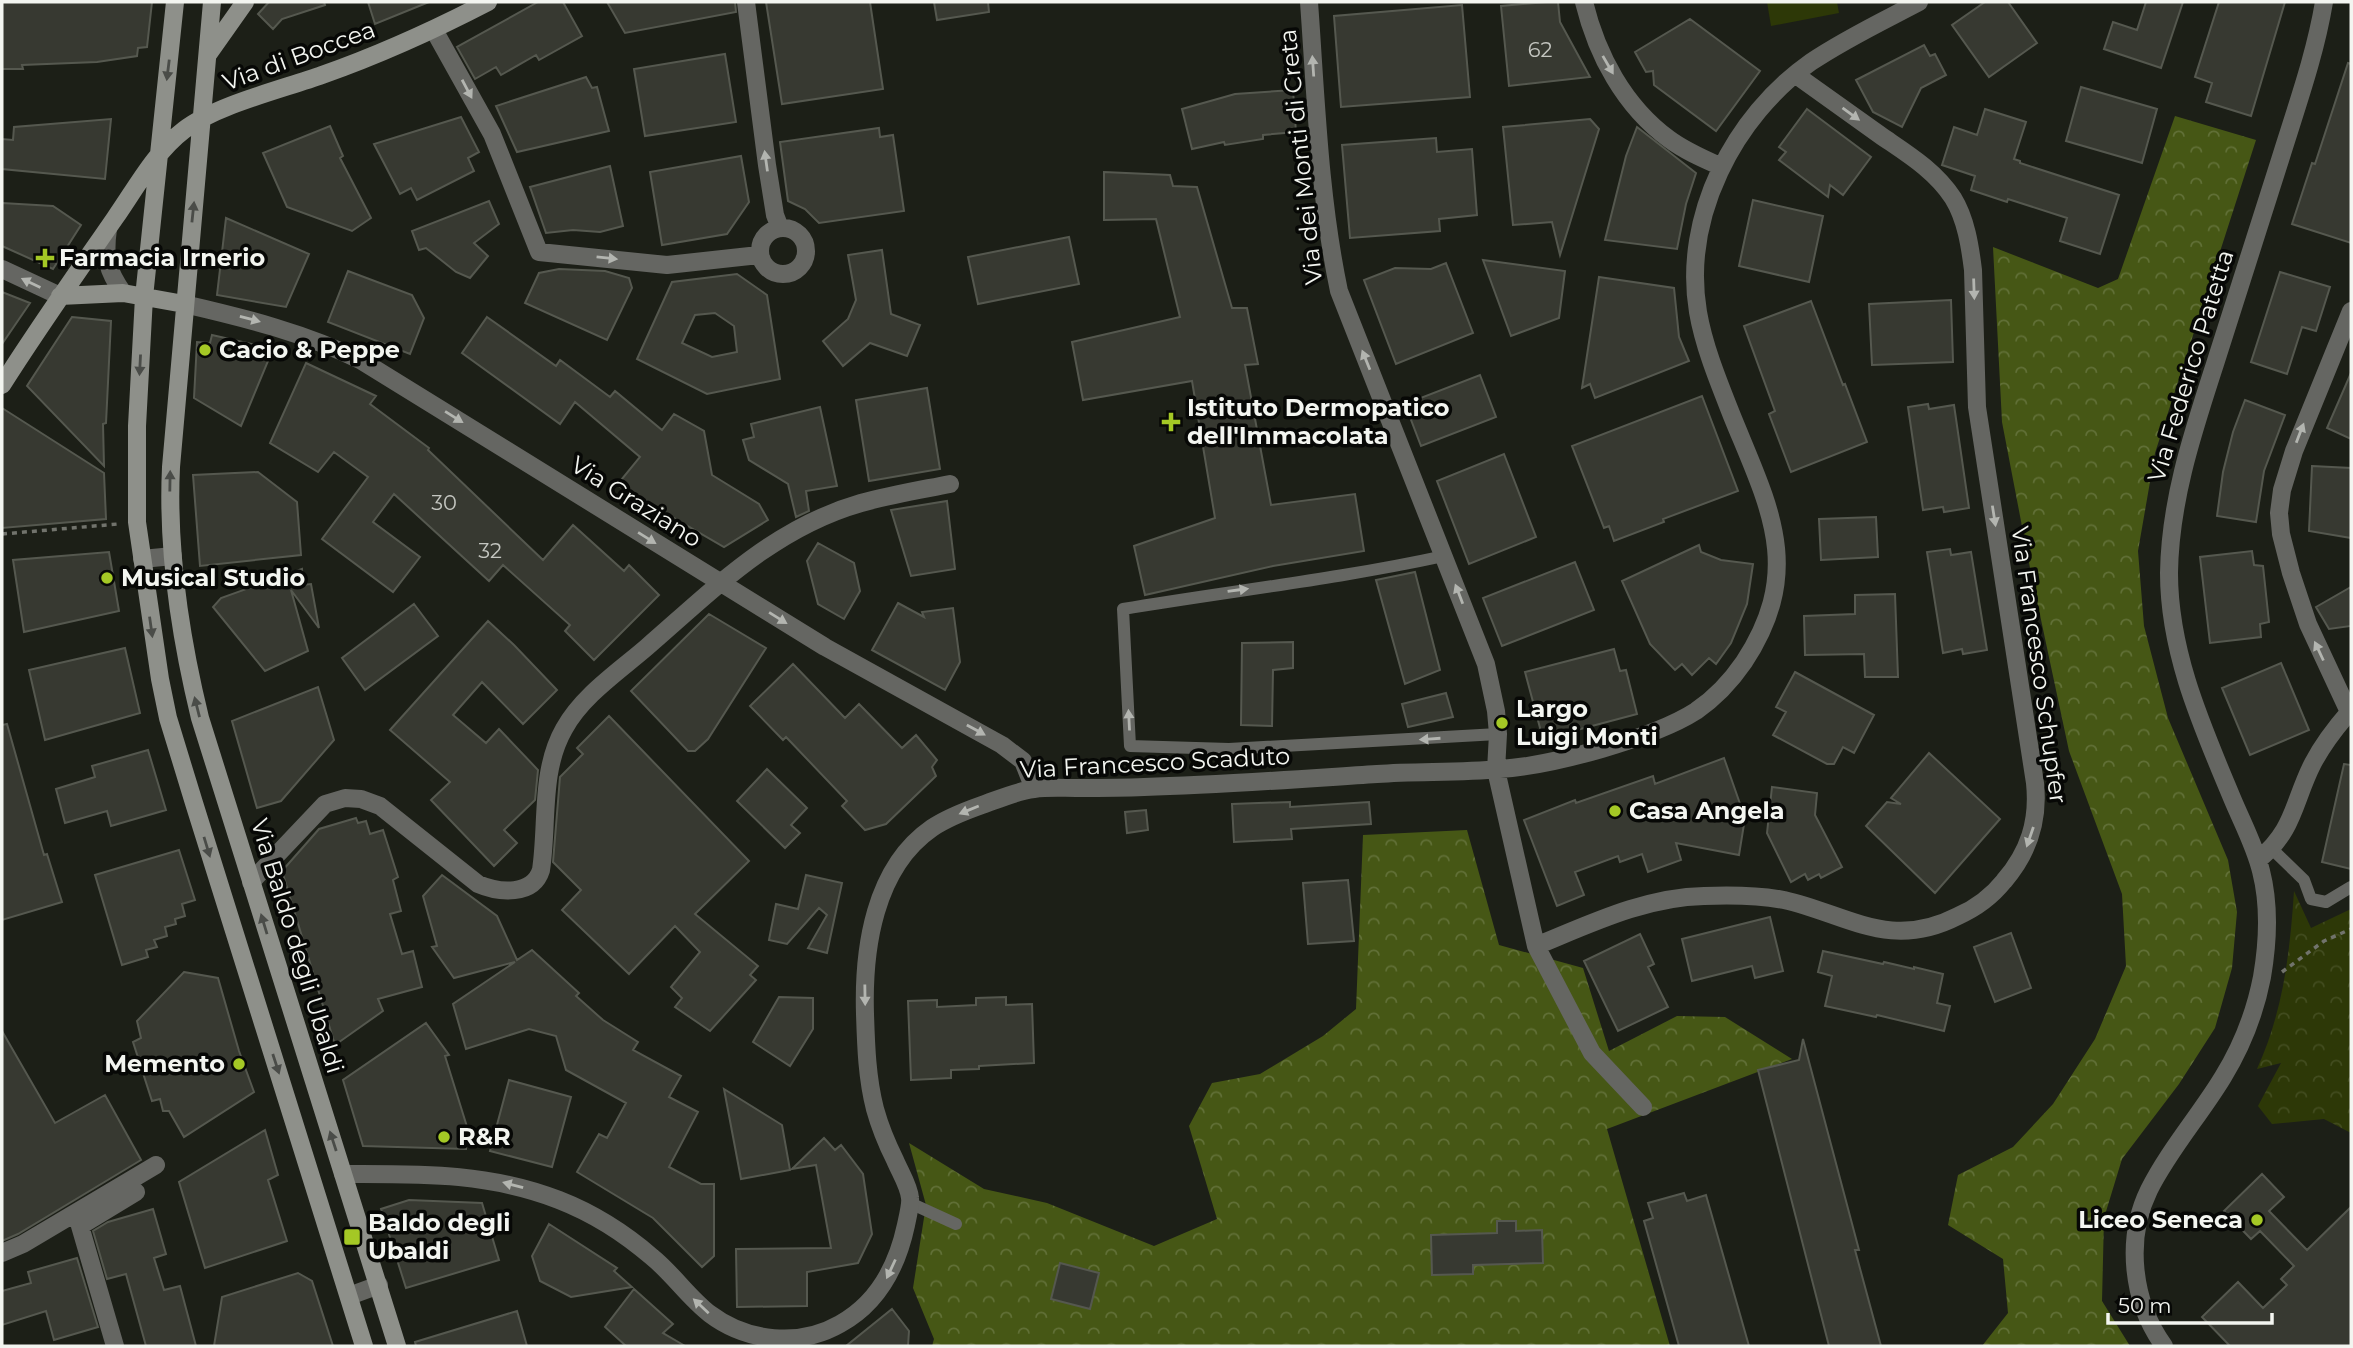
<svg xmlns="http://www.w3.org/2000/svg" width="2353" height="1348" font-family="Montserrat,sans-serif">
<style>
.green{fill:#2d3807}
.forest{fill:url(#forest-crowns)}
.park{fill:url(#park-crowns)}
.building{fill:#373931;stroke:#55584f;stroke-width:2;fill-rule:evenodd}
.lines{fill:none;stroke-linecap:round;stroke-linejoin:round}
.path{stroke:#71736c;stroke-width:3.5;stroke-dasharray:5 5;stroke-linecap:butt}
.lane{stroke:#656662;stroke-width:12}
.street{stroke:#656662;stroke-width:18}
.secondary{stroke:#8e908a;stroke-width:18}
.oneway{fill:#b3b5b0}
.oneway2{fill:#4a4c48}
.poi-dot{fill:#a4c825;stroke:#070806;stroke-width:2.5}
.labels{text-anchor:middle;stroke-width:7;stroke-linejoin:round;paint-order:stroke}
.number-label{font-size:21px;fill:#c4c6c0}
.street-label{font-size:24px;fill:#f3f5f0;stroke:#070806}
.poi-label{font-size:24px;font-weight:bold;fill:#f3f5f0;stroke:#070806;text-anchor:start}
</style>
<defs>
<pattern id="forest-crowns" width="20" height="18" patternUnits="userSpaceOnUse" patternTransform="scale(1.75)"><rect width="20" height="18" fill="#465715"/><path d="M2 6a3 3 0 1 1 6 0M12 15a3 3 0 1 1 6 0" fill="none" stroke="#617037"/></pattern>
<pattern id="park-crowns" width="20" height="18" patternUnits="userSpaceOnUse" patternTransform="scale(1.75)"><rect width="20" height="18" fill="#2d3807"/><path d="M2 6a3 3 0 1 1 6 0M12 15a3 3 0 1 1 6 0" fill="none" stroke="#424c1f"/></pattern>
</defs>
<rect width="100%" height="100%" fill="#1c1f17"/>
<path class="green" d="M1767,2H1837L1839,13L1771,26Z"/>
<path class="forest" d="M2175,116L2256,140L2155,453L2138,551L2144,626L2168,718L2228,860L2237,912L2232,968L2215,1028L2179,1084L2122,1159L2104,1218L2102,1301L2130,1346H1982L2008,1313L2003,1259L1948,1225L1958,1175L2013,1147L2053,1104L2095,1039L2126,966L2122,894L2069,751L2030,568L2002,422L1993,247L2098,288L2118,279Z
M1467,830L1499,945L1583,968L1609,1051L1677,1016L1725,1017L1792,1059L1607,1129L1670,1346H932L934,1339L913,1288L926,1205L909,1143L984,1189L1047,1203L1154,1246L1217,1219L1189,1126L1212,1083L1260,1074L1323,1036L1356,1009L1363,835Z"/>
<path class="park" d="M2294,891L2311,928L2351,909V1133L2324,1119L2272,1124L2258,1106L2281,1063L2257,1069C2283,1012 2290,953 2294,891Z"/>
<path class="building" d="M2,2H152L147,47L138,48L137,56L97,62L22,65L23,69H2Z
M269,2H324L325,5L282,19L273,29L258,14Z
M368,2H429L375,24Z
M538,2H563L582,36L539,60L536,55L501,75L496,67L475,79L457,47Z
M607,2H735L736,12L625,33Z
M766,2H870L883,89L782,104Z
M934,2H988L989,12L937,20Z
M1547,2H1558L1560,22L1590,77L1509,86L1501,6Z
M1985,2H2008L2037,43L1989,77L1952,25Z
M2146,2H2183L2161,68L2104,49L2113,22L2137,30Z
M2219,2H2285L2251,116L2206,102L2212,83L2195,77Z
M1462,5L1470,97L1341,107L1334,16Z
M1690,19L1760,71L1716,131L1654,85L1653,71L1646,72L1635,52Z
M1924,45L1930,56L1935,54L1946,75L1921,88L1902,127L1873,112L1856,80Z
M725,54L736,122L645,136L634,69Z
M2348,63L2351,64V243L2292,224L2312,163L2315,164Z
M586,77L592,88L597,87L609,131L517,152L496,106Z
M2081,87L2157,109L2142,163L2066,141Z
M1293,90L1296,132L1263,135V139L1225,145L1224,142L1192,149L1182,109L1235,94Z
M1807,109L1871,157L1843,195L1830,185L1828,197L1779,160L1786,152L1779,147Z
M1985,109L2026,122L2014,159L2020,161V163L2119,195L2100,254L2060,241L2067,218L2008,199L2007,202L1971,190L1975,176L1942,165L1954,127L1977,135Z
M461,117L479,152L468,158L474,171L417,200L411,188L400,194L374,144Z
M111,119L105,179L2,169V139L13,140L14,127Z
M1590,119L1599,129L1560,255L1552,222L1513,225L1503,127Z
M330,126L343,156L340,158L371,218L352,231L287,207L263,153Z
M1637,127L1696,173L1686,204L1677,249L1605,240L1626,156Z
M879,128L880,137L893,135L904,211L819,223L805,209L788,201L780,142Z
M1436,138L1437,152L1472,149L1477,215L1439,219L1440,231L1350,238L1342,145Z
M741,156L749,202L727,234L662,245L650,172Z
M610,166L623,226L600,232L573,230L546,233L530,187Z
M1104,172L1170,175L1173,186L1197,187L1232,308H1247L1258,364L1245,365L1271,505L1355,494L1364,551L1273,566L1145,595L1134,546L1215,518L1192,381L1083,400L1072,342L1180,317L1156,219L1104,220Z
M1753,200L1823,216L1809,282L1739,266Z
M489,201L499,224L474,243L488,256L470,278L456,272L426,248L419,250L412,231Z
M2,203L53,206L81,225L53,269L2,246Z
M226,218L309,254L286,307L217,295Z
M1069,237L1079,284L978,304L968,257Z
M882,250L891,314L920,325L907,356L870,343L843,366L823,341L848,319L856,300L848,255Z
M1483,260L1565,271L1559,318L1511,336Z
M1446,263L1473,333L1396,364L1364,280L1395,268L1431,269Z
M559,269L605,271L629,278L632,288L607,340L525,303L539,273Z
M348,271L412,295L424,318L410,354L328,322Z
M2280,272L2330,287L2316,331L2302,327L2287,374L2251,362Z
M737,274L767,295L780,379L707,394L637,359L672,282ZM715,313L734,326L737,352L712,357L682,343L695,315Z
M1599,277L1674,288L1679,337L1689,361L1595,398L1590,384L1582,388Z
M2,292L30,303L2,344Z
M1951,300L1953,362L1872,365L1869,304Z
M1811,301L1843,385L1845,384L1867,442L1791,472L1769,414L1775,411L1744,326Z
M72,317L111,321L106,423L103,424L104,466L27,386Z
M487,317L556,366L560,360L610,397L615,391L662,430L674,414L704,431L712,475L759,504L768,520L724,547L617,485L640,457L575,402L560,424L462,353Z
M212,335L273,349L241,426L194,398L197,342L210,343Z
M306,363L376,396L370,404L429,448L428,450L543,560L573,525L624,571L629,565L659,595L594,660L565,631L570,625L503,565L489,581L394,494L373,522L420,557L393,592L322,539L368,477L334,452L318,472L270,443Z
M2351,373V439L2327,428Z
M1480,375L1496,417L1421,446L1405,404Z
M927,388L940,469L869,481L856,400Z
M1702,396L1738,491L1663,519L1664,522L1614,541L1609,526L1604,528L1572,446Z
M2245,400L2285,415L2264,471L2256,522L2217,516L2223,472L2233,432Z
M1928,404L1929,409L1954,405L1969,508L1944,512L1943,507L1923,510L1908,407Z
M820,407L837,486L806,491L809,511L796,517L788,484L749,460L743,440L754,437L751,424Z
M2,408L104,473L106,519L2,528Z
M1504,454L1536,537L1469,564L1437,481Z
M2312,466L2351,468V538L2309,531Z
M258,472L297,502L301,555L200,566L193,475Z
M947,501L955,569L911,576L891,510Z
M1876,517L1878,557L1821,560L1819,519Z
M818,543L854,563L860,591L844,619L818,604L807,561Z
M1699,545L1701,552L1721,560L1753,564L1747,604L1731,643L1716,664L1709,658L1692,675L1682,664L1675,670L1650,644L1622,581Z
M1950,549L1951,555L1971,552L1987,650L1963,654L1962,649L1943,653L1927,552Z
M2252,551L2254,565L2263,566L2269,622L2260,624L2261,637L2210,643L2200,557Z
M109,552L119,611L24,632L13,560Z
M1575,562L1594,610L1502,646L1483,598Z
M302,569L303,585L311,584L319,628L291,590L308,651L265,671L213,607L221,598Z
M1415,572L1440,670L1405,684L1376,580Z
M2351,587V626L2329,629L2316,607Z
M1895,594L1898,677H1865L1864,654L1805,655L1804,616L1855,614V595Z
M898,603L924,617L922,612L953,608L960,662L945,690L872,650Z
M414,604L438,636L365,690L342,658Z
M709,614L766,648L708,739L695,751H688L631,691Z
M488,621L514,645L557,690L523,724L482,682L453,715L486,743L499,729L538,770L535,800L504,830L517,843L494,866L431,800L450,782L390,730Z
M1293,642V668L1273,670L1272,726L1241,725L1242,643Z
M125,648L140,713L45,740L29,670Z
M1614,649L1620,671L1626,670L1637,714L1543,739L1525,672Z
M2281,663L2309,730L2250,755L2222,688Z
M793,664L845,718L859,704L902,748L916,735L937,760L932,767L936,776L886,824L865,830L842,806L847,801L786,737L783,740L750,706Z
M1795,672L1874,715L1854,753L1843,747L1834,764H1827L1773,735L1786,712L1776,707Z
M318,687L334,740L281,801L257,808L232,721Z
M1446,693L1453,717L1408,727L1402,704Z
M609,716L749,861L695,914L758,966L750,975L756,980L710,1031L675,1007L682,998L671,987L700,952L675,926L629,974L562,910L581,890L553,862L560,777L583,754L577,748Z
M7,724L44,855L47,854L62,902L2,920V725Z
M148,750L166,810L111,826L107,811L65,823L56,789L95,777L92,766Z
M1929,753L2000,819L1935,893L1866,826L1887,802L1901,804L1891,798Z
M1724,758L1745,818L1739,855L1676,843L1681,860L1648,872L1642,854L1620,862L1618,856L1575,872L1584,895L1557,906L1524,820L1575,800L1576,803L1653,776L1655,784Z
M2344,764L2351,765V869L2322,862Z
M767,769L807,808L791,825L800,833L785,848L737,801Z
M1772,787L1817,793L1815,815L1842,867L1821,878L1819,874L1808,880L1805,874L1791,882L1767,833Z
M1290,802V807L1369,802L1371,824L1291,829L1292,839L1234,842L1232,804Z
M1146,810L1148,830L1127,833L1125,812Z
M356,818L358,823L366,821L370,834L383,830L398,877L393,880L401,911L390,914L402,954L413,951L422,987L378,999L383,1011L335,1045L282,871L319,829Z
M179,850L195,900L182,904L185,916L175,919L176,924L165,927L167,936L154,940L157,947L146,950L148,957L122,965L95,875Z
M442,875L497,916L517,960L532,950L579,993L576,996L603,1020L638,1042L633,1050L681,1076L669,1097L698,1112L669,1167L701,1184H714V1256L702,1267L653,1218L577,1172L599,1134L607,1138L626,1103L566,1070L556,1036L529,1029L466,1049L453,1004L515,962L454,978L432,947L437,946L423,896Z
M806,875L842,883L827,953L808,948L827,915L819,908L787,944L769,940L776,904L798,909Z
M1348,880L1354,941L1308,944L1303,883Z
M1770,917L1783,971L1755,978L1752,966L1692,981L1682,939Z
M2011,933L2031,988L1995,1002L1974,947Z
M1640,934L1654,964L1648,967L1668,1007L1618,1031L1584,961Z
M1823,951L1883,964L1884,962L1914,969V967L1943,974L1937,1003L1950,1006L1944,1031L1877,1015L1876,1017L1825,1006L1832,976L1818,972Z
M184,972L218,978L239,1051L254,1092L184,1137L169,1111H163L160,1099L152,1101L133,1042L141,1038L137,1021Z
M779,997L813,998V1029L790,1066L753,1042Z
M1006,997V1005L1032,1004L1034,1063L979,1066V1069L951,1070V1078L911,1080L908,1001L937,1000V1007L976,1005V998Z
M426,1023L449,1055L445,1056L473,1146L466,1144V1149L363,1146L343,1080Z
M2,1031L55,1123L105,1095L141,1160L18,1234L2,1241Z
M1803,1039L1859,1250H1855L1881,1346H1829L1758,1070L1799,1060Z
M509,1080L571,1097L552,1167L490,1151Z
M724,1089L782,1125L790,1170L741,1179Z
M265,1130L278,1175L268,1180L287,1241L205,1268L179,1182Z
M824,1138L835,1150L841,1145L863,1174L872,1234L858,1263L807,1272V1306L737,1307L736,1249L831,1248L816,1165L792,1169Z
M2262,1174L2284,1197L2269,1211L2307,1250L2351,1207V1346H2230L2202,1317L2238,1282L2263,1308L2287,1285L2281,1279L2294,1266L2260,1231L2251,1239L2224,1211Z
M1684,1193L1687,1201L1706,1195L1749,1346H1679L1644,1221L1653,1218L1648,1203Z
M409,1200L482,1203L499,1260L406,1288L381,1209Z
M153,1209L166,1254L154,1258L164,1290L180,1286L196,1346H146L126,1274L107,1279L93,1231L108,1222Z
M1497,1221H1516V1231L1542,1230L1543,1263L1473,1265V1274L1432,1275L1431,1235L1497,1233Z
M549,1224L617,1268L614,1271L632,1287L571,1297L540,1281L532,1256Z
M77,1258L98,1327L54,1340L46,1311L2,1325V1291L31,1283L28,1272Z
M1060,1263L1099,1273L1090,1309L1051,1299Z
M298,1273L312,1281L333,1346H214L222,1297Z
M634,1289L673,1324L663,1333L685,1346H626L605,1327Z
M892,1309L909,1331L908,1346H846Z
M517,1311L527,1346H416L415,1342Z"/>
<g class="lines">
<path class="path" d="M2,534L118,524
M2282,972L2324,941L2351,929"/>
<path class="lane" d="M1444,556C1338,579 1230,591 1123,609L1130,746L1229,749L1498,734
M2272,849L2304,880L2311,899L2326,902L2351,887
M910,1203L956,1224"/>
<path class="street" d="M746,2L767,165L775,215L780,228
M1309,2C1316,98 1319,196 1339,291L1486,664L1496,711L1498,734L1496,770L1536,946L1592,1053L1643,1107
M1584,2C1597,55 1624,106 1669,139C1685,151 1704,159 1722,167
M434,30L492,134L539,252L667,265L759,255
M760 251a23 23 0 1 1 46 0a23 23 0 1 1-46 0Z
M108,229C104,257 107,270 123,293
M2,269L60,296
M184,304C245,318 305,333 362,361L825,647L1002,745L1023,761L1034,789
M142,559L173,556
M2349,712L2308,624L2291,573L2281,534L2279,513L2282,490L2294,451L2351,311
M2258,860C2295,830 2293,802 2313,763C2323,744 2337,726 2351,710
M251,882L325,804L345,798L361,799L380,806L478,884C499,893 533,896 541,870C548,824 540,771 564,729C582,696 618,672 647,647C713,590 773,528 861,503C890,495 920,490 950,484
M1536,946C1590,924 1645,897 1704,896C1731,895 1758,895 1784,900C1849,915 1890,951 1958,916C1976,908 1992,896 2004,881C2029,852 2039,821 2035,783L1977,407L1973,270C1970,246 1966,219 1953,198C1935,170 1906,153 1880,135C1852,115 1824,95 1796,75
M343,1174C419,1174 487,1172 559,1200C595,1214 623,1232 652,1257C673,1274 689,1298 710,1314C747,1342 800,1347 840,1324C878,1303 897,1267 906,1225C907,1220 911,1204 910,1198C909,1186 900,1172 895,1160C887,1144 880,1127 875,1109C867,1078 866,1046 865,1014C863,949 874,868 932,828C947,818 965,811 982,805C999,799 1017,791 1034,789C1048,787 1062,788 1076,788C1098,788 1121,788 1144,787C1222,785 1299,779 1377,774C1418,771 1459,773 1500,769C1551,766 1654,738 1696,711C1715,698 1731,681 1744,662C1805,569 1769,507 1732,416C1719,383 1704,347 1698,312C1682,217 1734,116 1811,62C1845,39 1883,21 1919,2
M2,1253L23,1244L156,1165
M349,1296L379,1285
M115,1346L80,1226L136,1192
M2164,1346C2132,1302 2125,1239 2149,1190C2169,1150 2200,1115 2223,1077C2242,1046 2255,1013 2262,977C2268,942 2270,906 2261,871C2255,846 2242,822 2232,798C2202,726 2169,653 2169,573C2170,500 2193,432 2215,364C2237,296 2258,228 2280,160C2296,108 2315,56 2324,2"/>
<path class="secondary" d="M175,2L144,297L137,426V522L160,679L168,718L194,803L364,1346
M212,2L171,467C167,551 180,636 200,718L397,1346
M209,53L245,2
M60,296L123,293L184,304
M2,385C38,328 77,273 115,218C136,188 155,152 184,130C216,105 283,89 322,75C379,55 434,30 488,2"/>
</g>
<defs><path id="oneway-solid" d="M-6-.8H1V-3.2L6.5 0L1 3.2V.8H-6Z" transform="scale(1.75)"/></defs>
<g class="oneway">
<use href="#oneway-solid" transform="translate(1608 65) rotate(60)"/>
<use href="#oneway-solid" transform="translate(1313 66) rotate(-94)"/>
<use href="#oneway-solid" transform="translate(467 89) rotate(62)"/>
<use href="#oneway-solid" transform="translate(1851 114) rotate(36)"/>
<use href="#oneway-solid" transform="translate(766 161) rotate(-98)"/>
<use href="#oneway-solid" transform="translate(607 258) rotate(6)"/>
<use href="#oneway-solid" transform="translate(31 283) rotate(-154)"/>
<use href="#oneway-solid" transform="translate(1974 289) rotate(88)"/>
<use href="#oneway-solid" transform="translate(250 319) rotate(15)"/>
<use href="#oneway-solid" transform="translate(1366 360) rotate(-112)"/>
<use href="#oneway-solid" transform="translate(454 417) rotate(32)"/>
<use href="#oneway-solid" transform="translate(2300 433) rotate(-69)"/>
<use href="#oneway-solid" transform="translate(1994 516) rotate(81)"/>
<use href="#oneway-solid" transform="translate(647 538) rotate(32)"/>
<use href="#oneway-solid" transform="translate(1238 590) rotate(-8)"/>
<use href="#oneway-solid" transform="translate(1459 594) rotate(-111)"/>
<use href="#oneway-solid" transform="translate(778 618) rotate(32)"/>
<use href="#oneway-solid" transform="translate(2319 651) rotate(-115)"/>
<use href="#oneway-solid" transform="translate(1129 720) rotate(-93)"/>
<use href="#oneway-solid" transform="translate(976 730) rotate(29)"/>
<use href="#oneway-solid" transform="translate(1430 739) rotate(176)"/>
<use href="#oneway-solid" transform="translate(969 810) rotate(158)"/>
<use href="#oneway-solid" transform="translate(2030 837) rotate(109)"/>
<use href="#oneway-solid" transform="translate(865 995) rotate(89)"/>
<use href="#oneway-solid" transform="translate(513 1185) rotate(-165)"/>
<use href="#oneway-solid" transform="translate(891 1269) rotate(115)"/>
<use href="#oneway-solid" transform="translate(701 1306) rotate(-137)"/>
</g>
<g class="oneway2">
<use href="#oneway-solid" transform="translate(168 70) rotate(97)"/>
<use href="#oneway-solid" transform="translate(193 212) rotate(-84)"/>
<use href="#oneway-solid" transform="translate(140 365) rotate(93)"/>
<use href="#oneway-solid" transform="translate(170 481) rotate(-89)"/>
<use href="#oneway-solid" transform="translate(151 627) rotate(82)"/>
<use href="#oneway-solid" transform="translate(197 707) rotate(-104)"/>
<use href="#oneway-solid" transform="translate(207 847) rotate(73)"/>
<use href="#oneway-solid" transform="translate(264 924) rotate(-107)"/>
<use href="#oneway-solid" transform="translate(276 1064) rotate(72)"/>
<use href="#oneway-solid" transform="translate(333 1141) rotate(-108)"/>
</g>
<g class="poi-dot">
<path d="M41.5 247.5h7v7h7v7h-7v7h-7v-7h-7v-7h7z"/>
<circle cx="205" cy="350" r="7"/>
<path d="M1167.5 411.5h7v7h7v7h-7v7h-7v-7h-7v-7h7z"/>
<circle cx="107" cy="578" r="7"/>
<circle cx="1502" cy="723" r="7"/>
<circle cx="1615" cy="811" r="7"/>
<circle cx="239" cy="1064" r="7"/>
<circle cx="444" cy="1137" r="7"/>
<circle cx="2257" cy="1220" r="7"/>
<rect x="343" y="1228" width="18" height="18" rx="3.5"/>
</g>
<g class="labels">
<g class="number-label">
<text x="1540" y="57">62</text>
<text x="444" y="510">30</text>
<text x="490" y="558">32</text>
</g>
<g class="street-label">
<text transform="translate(299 56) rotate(-20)" y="8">Via di Boccea</text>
<text transform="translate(1301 157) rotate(-96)" y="8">Via dei Monti di Creta</text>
<text transform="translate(2191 366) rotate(-73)" y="8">Via Federico Patetta</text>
<text transform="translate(636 502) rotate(32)" y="8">Via Graziano</text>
<text transform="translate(2039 665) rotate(82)" y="8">Via Francesco Schupfer</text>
<text transform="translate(1155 763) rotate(-3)" y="8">Via Francesco Scaduto</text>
<text transform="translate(297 946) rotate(73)" y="8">Via Baldo degli Ubaldi</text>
</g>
<g class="poi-label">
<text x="59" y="266">Farmacia Irnerio</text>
<text x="219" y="358">Cacio &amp; Peppe</text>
<text x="1187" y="416">Istituto Dermopatico<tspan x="1187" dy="28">dell'Immacolata</tspan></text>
<text x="121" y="586">Musical Studio</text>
<text x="1516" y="717">Largo<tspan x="1516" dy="28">Luigi Monti</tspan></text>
<text x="1629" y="819">Casa Angela</text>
<text x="225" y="1072" text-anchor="end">Memento</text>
<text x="458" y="1145">R&amp;R</text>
<text x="2243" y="1228" text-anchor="end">Liceo Seneca</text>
<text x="368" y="1231">Baldo degli<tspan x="368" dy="28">Ubaldi</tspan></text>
</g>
</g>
<rect width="2353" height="1348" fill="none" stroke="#f3f5f0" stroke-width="7"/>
<path d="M2108 1313v10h164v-10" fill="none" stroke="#f3f5f0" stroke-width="3.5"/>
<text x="2118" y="1313" font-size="21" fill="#f3f5f0" stroke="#070806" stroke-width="5" paint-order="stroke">50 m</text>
</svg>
